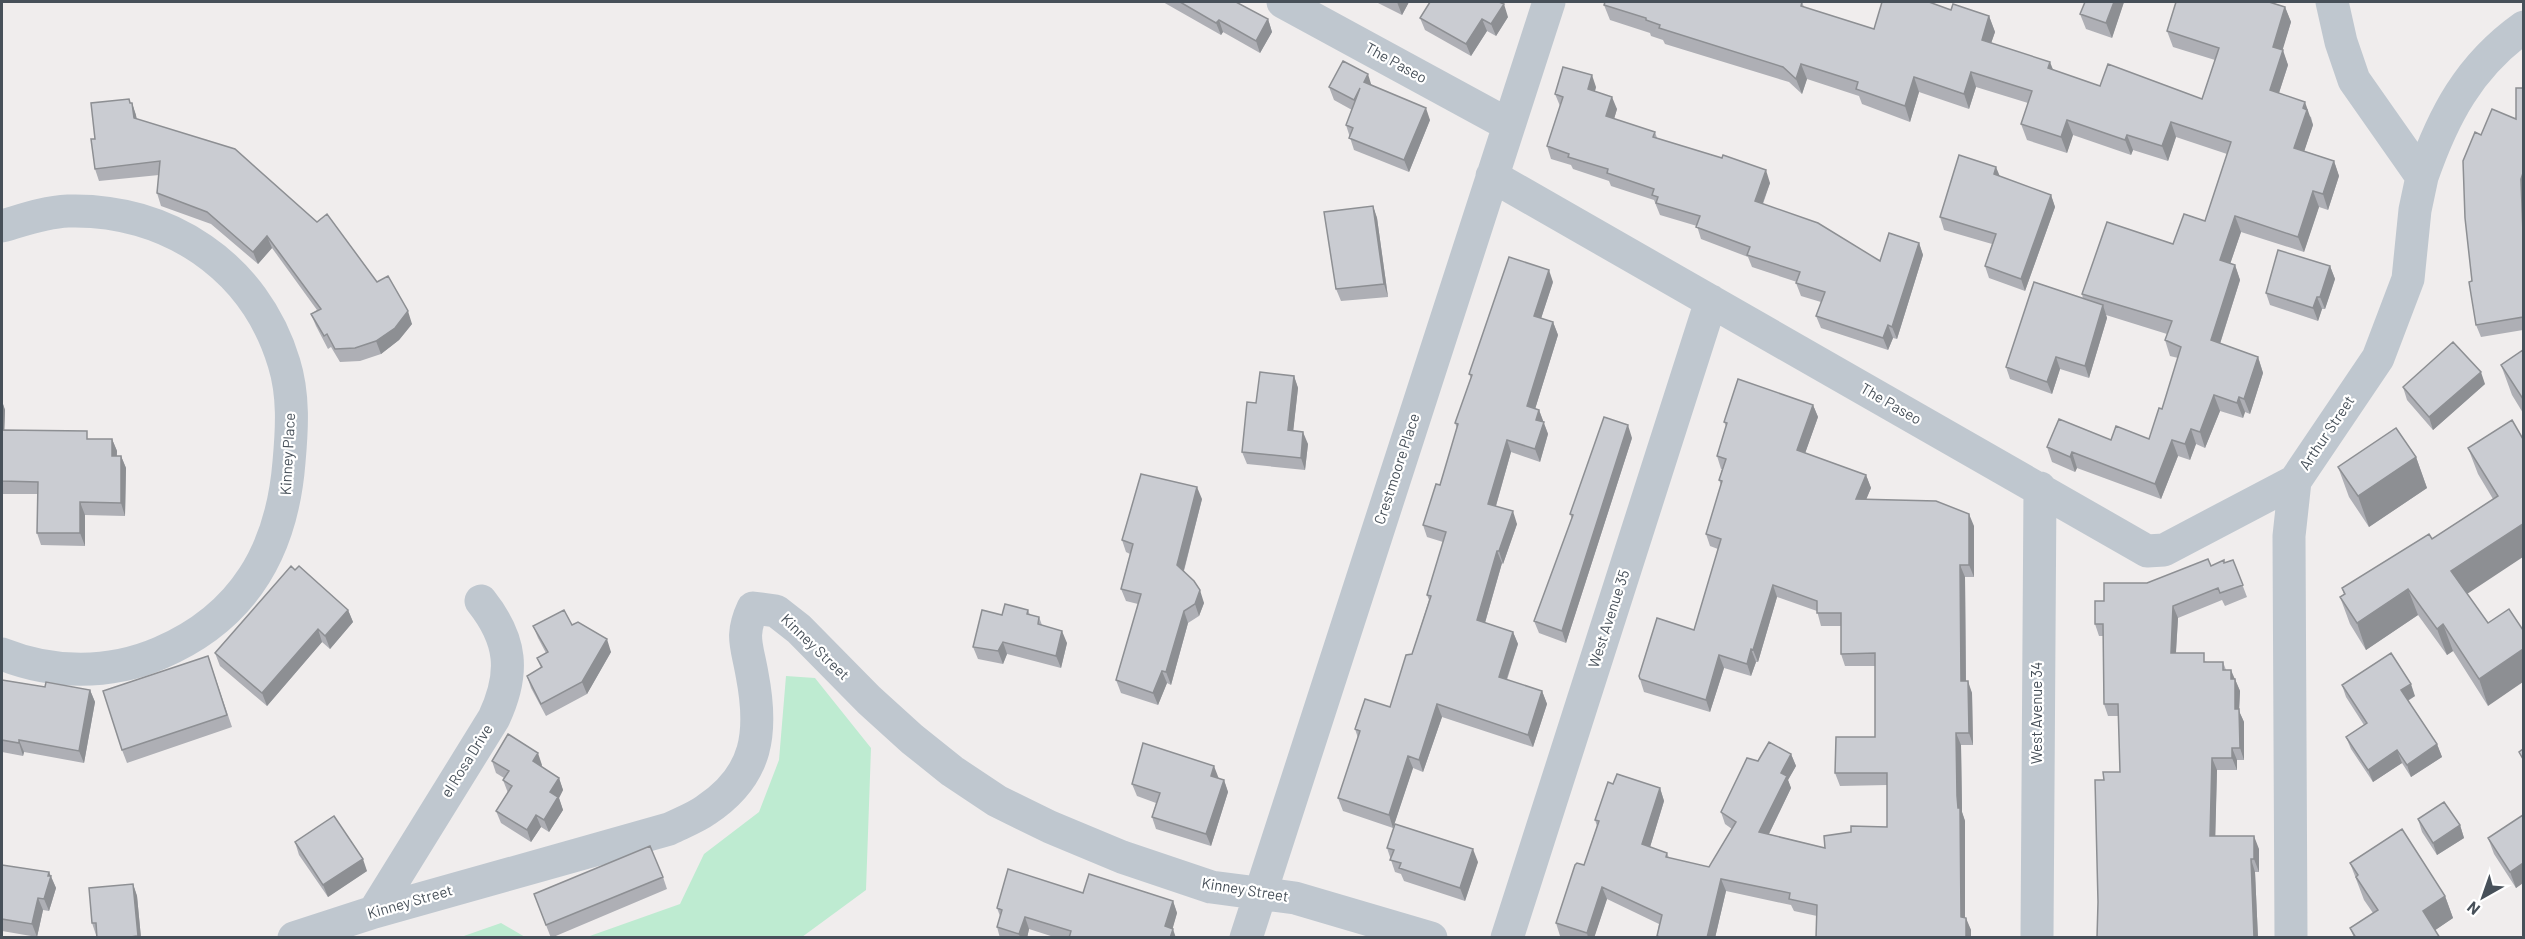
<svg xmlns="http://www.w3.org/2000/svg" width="2525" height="939" font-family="Barlow,sans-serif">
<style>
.green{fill:#beebd1}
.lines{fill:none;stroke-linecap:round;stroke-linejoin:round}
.minor{stroke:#bfc7cf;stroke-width:33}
.wall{fill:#aeafb5}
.shaded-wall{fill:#8d8f93}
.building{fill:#caccd2;stroke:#8d8f93;stroke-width:1.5}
.labels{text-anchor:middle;stroke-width:4.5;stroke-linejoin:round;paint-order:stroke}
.street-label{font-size:15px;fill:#475059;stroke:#fff}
</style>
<rect width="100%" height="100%" fill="#f0eded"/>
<path class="green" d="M786,676L815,678L871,748L866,890L802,937H587L680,904L704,854L759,812L779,760Z
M501,923L525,937H461Z"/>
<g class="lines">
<path class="minor" d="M1283,2L1509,125
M1492,176L2147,551L2164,550L2295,481
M2422,177C2443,116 2469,66 2524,27
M2,226C23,220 45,212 68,211C167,208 255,266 284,363C294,395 292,429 289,462C282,550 244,617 160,653C109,675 52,674 2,654
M374,912L494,718C515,673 512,640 481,601
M294,938L374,912L669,829C681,823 695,818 706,810C759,775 763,731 752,674C747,645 740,636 753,608L776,611L799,629L869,700L912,739L952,771L997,801L1050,827L1122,857L1211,887L1295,898L1431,938
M1246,938L1549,2
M1507,938L1711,301
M2037,938L2040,488
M2291,938L2289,536L2295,481L2378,358L2408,279L2415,210L2422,177L2354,80L2341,42L2332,2"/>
</g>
<path class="wall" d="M1163,2H1236L1268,19L1272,32L1260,53L1223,32L1221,35Z
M1376,2H1409L1402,15Z
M1802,2L1804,7L1874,29L1951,10L1989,16L1995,32L1991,43L2053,70L2100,86L2202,99L2215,60L2173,47L2167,31L2176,2H2272L2273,3L2285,7L2291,22L2282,50L2288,65L2279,93L2311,117L2313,125L2304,151L2334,161L2339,176L2328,210L2319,207L2304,252L2241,232L2230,264L2235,265L2240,280L2220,344L2258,357L2263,373L2250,414L2245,412L2243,418L2220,411L2205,448L2196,444L2190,460L2178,456L2161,499L2077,468L2075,472L2052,462L2047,447L2111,440L2149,439L2162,409L2178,358L2170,356L2165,340L2167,334L2106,315L2107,318L2089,378L2060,369L2052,394L2010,379L2006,367L2083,299L2082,294L2173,244L2205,221L2227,154L2176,137L2168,161L2133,150L2131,155L2073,135L2067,153L2027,140L2021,124L2028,103L1976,87L1969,109L1919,92L1910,122L1862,104L1859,96L1807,79L1802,94L1789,82L1665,44L1663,40L1651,36L1650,33L1610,20L1604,5Z
M2085,2H2124L2112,38L2086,29L2080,14Z
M1508,17L1496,36L1487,31L1471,56L1425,30L1420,18Z
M1372,86L1430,120L1409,172L1354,150L1346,125L1352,110L1334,100L1329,87Z
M1596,87L1595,91L1617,109L1614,119L1655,132L1657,138L1770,183L1763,204L1880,261L1919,243L1923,255L1897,339L1893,338L1888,350L1821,328L1816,316L1821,302L1801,296L1796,283L1797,282L1752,267L1748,257L1701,239L1697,226L1660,215L1654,200L1611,186L1609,181L1573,169L1571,165L1551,159L1547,146L1560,106L1555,94Z
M2523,88V330L2481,337L2476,325L2472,281L2481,135L2516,119Z
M131,103H132L137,119L377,282L412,324L399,340L381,354L360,361L340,362L331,347L328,349L316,326L311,314L317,310L272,248L258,264L211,224L161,206L157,193L159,175L99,181L95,169V139Z
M1999,176L2051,195L2055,207L2025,291L1989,278L1985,266L1992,244L1944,230L1940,217Z
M1373,206L1377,218L1388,297L1341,301L1336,289Z
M2330,266L2335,279L2325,309H2322L2318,321L2270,305L2266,293Z
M1553,282L1541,318L1553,322L1558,335L1535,409L1539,410L1548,434L1540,462L1511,452L1496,506L1517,524L1503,564L1502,563L1485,623L1513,632L1518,644L1507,680L1542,691L1547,704L1533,747L1442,717L1423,772L1413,768L1393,828L1343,811L1338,798L1358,738L1355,729L1390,707L1412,654L1429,600L1427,595L1443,542L1427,537L1423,525L1440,485L1457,428L1455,423L1471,378L1469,374Z
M2523,350V413L2512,395L2501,365Z
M1294,376L1298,388L1293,431L1308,444L1305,470L1247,464L1242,452L1256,403Z
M2485,384L2433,430L2407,400L2403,387Z
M2,401L5,410L4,430L89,439H112L117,451V456H121L126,468L125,516L85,515V546L41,545L37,533V494H2Z
M1813,405L1818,417L1805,453L1866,475L1871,488L1866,499L1974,526V577H1965L1966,681L1972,693L1973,745H1961L1962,808V812L1965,821V918L1971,930V938H1816L1817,916L1794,911L1791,905L1726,891L1715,938H1657V936L1659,924L1607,899L1594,938H1566L1560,936L1556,923L1584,865L1597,826L1595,820L1613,784L1660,788L1664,801L1650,847L1667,853L1669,858L1709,867L1732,829L1725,824L1721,812L1758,761L1791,754L1796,766L1788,780L1791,788L1769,834L1825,848L1887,827V785L1840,786L1835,773L1875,737V666H1845L1841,654V626H1821L1817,611L1777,597L1758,662H1756L1751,676L1724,668L1710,712L1644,692L1639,676L1694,630L1718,549L1710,546L1706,534L1721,485L1719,480L1722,469H1721L1717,456L1726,426L1724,422Z
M1632,438L1566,643L1539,633L1534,621L1572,519L1570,514Z
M2523,439L2467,593L2488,706L2453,651L2447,655L2418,615L2366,650L2350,624L2340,597L2344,595L2342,588L2432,539L2493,499L2478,474L2468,448Z
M2416,457L2427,488L2369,527L2349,497L2338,467Z
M1202,499L1184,571L1204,603L1199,616L1188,623L1171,685L1167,683L1158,705L1121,693L1116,680L1138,604L1126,601L1121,589L1130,554L1126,552L1122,540Z
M2233,560L2247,597L2225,606L2222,600L2178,618L2176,653L2207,662H2223L2226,670L2235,679L2240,691L2239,711L2244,722V760H2237V770H2217L2215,836L2259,849V872H2255L2258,938H2097L2104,780L2120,772L2119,716H2108L2104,704L2103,636H2099L2095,624L2104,601L2147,583L2211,566L2224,563Z
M295,570L348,610L353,622L330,649L322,642L267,706L220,666L215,653Z
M1028,610L1030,615L1039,617L1042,625L1067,643L1061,668L1007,654L1003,664L978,659L973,647L1002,615Z
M572,625L611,652L587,694L546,716L531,688L527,676L541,668L537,658L546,653L538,638L533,626Z
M208,656L232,727L127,763L122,750Z
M2,680L45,687L90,690L95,702L84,763L24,752L23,756L2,752Z
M2342,685L2415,696L2408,701L2437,744L2442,757L2411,777L2402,763L2373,782L2351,749L2346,737L2364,725L2346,697Z
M492,761L542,765L541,767L559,778L563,790L559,798L563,810L549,832L541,827L531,842L501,823L496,811L508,793L503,780L504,778L496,773Z
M1218,778L1224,780L1228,792L1211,846L1156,829L1152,817L1156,803L1137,796L1132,784Z
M2523,815V883L2516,888L2494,854L2488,838Z
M2418,819L2460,825L2464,838L2437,855L2422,832Z
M295,842L367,871L328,897L299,855Z
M1387,848L1478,862L1465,901L1404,881L1401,874L1395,872Z
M2350,863L2445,896L2453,918L2435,930L2440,938H2354L2350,928L2373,913L2364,900Z
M2,865L49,872L56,888L49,911L43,910L37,937L2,931Z
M663,877L667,889L551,938L534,894Z
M133,884L137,896L141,938H97L92,923Z
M1083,893L1173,901L1177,913L1172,929L1176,938H1057L1029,929L1027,938H1000L997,927L1000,916L997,908Z"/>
<path class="shaded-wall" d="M1397,2H1409L1402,15Z
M2114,2H2124L2112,38L2106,23Z
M1504,4L1508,17L1496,36L1491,24Z
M2285,7L2291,22L2279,62L2273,47Z
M1989,16L1995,32L1987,55L1982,40Z
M1268,19L1272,32L1260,53L1256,41Z
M1482,19L1487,31L1471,56L1466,44Z
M1219,20L1223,32L1221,35L1216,23Z
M2283,50L2288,65L2275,105L2270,90Z
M2050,62L2056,77L2048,68Z
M1801,64L1807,79L1802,94L1796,79Z
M1971,72L1976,87L1969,109L1964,94Z
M1368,74L1372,87L1364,82Z
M1592,75L1596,87L1592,101L1588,89Z
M1914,77L1919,92L1910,122L1905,106Z
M1612,97L1617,109L1611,129L1606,116Z
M129,99L132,108V103L136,115L138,131L134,118Z
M2305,102L2313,125L2300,164L2294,148Z
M1426,108L1430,120L1409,172L1404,160Z
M2067,120L2073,135L2067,153L2061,137Z
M2171,122L2176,137L2168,161L2162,146Z
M2127,135L2133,150L2131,155L2125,140Z
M2334,161L2339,176L2328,210L2323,194Z
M1996,167L2001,179L1994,174Z
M1766,170L1770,183L1759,213L1755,201Z
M2523,173V236L2521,179Z
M2313,191L2319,207L2304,252L2298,237Z
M2051,195L2055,207L2025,291L2021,279Z
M1373,206L1377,218L1388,297L1384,284Z
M2235,216L2241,232L2226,276L2220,260Z
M267,236L272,248L258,264L253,252Z
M1919,243L1923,255L1897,339L1892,327Z
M2235,265L2240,280L2216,356L2211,340Z
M2330,266L2335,279L2325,309L2320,297Z
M1549,270L1553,282L1538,328L1534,316Z
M2317,297L2322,309L2318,321L2313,308Z
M2103,305L2107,318L2089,378L2085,366Z
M408,311L412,324L399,340L381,354L376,341Z
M1553,322L1558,335L1532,419L1527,406Z
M1888,325L1893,338L1888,350L1883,338Z
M2056,357L2060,369L2052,394L2047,382Z
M2258,357L2263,373L2250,414L2244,399Z
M2481,372L2485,384L2433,430L2429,417Z
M1294,376L1298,388L1292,442L1288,430Z
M2214,395L2220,411L2205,448L2200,432Z
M2239,397L2245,412L2243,418L2237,403Z
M2,401L5,410L4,442L2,435Z
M1813,405L1818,417L1802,462L1797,450Z
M1539,410L1548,434L1540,462L1535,449L1536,420Z
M1628,425L1632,438L1566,643L1562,631Z
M2191,429L2196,444L2190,460L2185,444Z
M1303,432L1308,444L1305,470L1301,458Z
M112,439L117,451L116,468L112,456Z
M1507,440L1511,452L1493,516L1488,504Z
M2172,440L2178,456L2161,499L2155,484Z
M2072,452L2077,468L2075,472L2070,457Z
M121,456L126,468L125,516L121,503Z
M2416,457L2427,488L2369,527L2358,496Z
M1866,475L1871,488L1861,512L1856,499Z
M1197,487L1202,499L1182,577L1177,565Z
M80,502L85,515V546L80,533Z
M1513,511L1517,524L1503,564L1499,551Z
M1969,514L1974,526V577L1969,565Z
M2523,524V557L2461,598L2451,571Z
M1497,551L1502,563L1482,633L1477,620Z
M1960,565L1965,577L1966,693L1961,681Z
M1773,585L1777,597L1758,662L1753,650Z
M2408,589L2418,615L2366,650L2357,623Z
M1200,590L1204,603L1199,616L1195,604Z
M2173,606L2178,618L2175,666L2171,653Z
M348,610L353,622L330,649L325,636Z
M1184,611L1188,623L1171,685L1166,672Z
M2443,624L2453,651L2447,655L2437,629Z
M318,629L322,642L267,706L262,693Z
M1062,631L1067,643L1061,668L1056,656Z
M1513,632L1518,644L1503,690L1499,677Z
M607,639L611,652L587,694L582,682Z
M1003,642L1007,654L1003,664L998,651Z
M1751,649L1756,662L1751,676L1747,664Z
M2523,649V682L2488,706L2479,679Z
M1719,655L1724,668L1710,712L1706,700Z
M2231,670L2240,691L2239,711L2244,722V760L2240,748L2231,679Z
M1162,671L1167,683L1158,705L1153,693Z
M1968,681L1972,693L1973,745L1969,733Z
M2411,684L2415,696L2405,702L2401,690Z
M90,690L95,702L84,763L79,751Z
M1542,691L1547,704L1533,747L1528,735Z
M1437,704L1442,717L1423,772L1419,760Z
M1956,733L1961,745L1962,808V812L1965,821V930L1961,917L1957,796Z
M19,740L24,752L23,756L19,743Z
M2437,744L2442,757L2411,777L2407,765Z
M2232,748L2237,760V770L2232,758Z
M2397,750L2402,763L2373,782L2368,770Z
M538,753L542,765L537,774L533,761Z
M1791,754L1796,766L1788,780L1791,788L1764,844L1759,832L1781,773Z
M1408,756L1413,768L1393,828L1389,815Z
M2212,758L2217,770L2215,849L2210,836Z
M1214,766L1219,779L1211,776Z
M559,778L563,790L559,798L563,810L549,832L544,820L550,792Z
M1224,780L1228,792L1211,846L1206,834Z
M1660,788L1664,801L1647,857L1642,844Z
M536,815L541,827L531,842L527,830Z
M2460,825L2464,838L2437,855L2433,843Z
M2254,836L2259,849V872L2254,859Z
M1473,849L1478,862L1465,901L1460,888Z
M363,859L367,871L328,897L323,885Z
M2251,859L2255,872L2258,938H2254Z
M2523,863V883L2516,888L2510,872Z
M49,872L56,888L49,911L44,899Z
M1721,879L1726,891L1715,938H1707Z
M133,884L137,896L141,938H138V936Z
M1602,887L1607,899L1594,938H1588L1587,933Z
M2445,896L2453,918L2431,933L2423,911Z
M38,898L43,910L37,937L32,924Z
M1173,901L1177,913L1170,938L1165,926Z
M1025,917L1029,929L1027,938H1020L1019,934Z
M1966,918L1971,930V938H1966Z
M1173,929L1176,938H1170Z"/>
<path class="building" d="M1180,2H1236L1268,19L1256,41L1219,20L1216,23Z
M1430,2H1499L1504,4L1491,24L1482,19L1466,44L1420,18Z
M1605,2H1802L1801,6L1874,29L1882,2H1929L1951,10L1953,4L1989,16L1982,40L2050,62L2048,68L2100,86L2108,64L2202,99L2219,48L2167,31L2176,2H2269L2285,7L2273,47L2283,50L2270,90L2305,102L2303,108L2307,110L2294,148L2334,161L2323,194L2313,191L2298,237L2235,216L2220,260L2235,265L2211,340L2258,357L2244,399L2239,397L2237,403L2214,395L2200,432L2191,429L2185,444L2172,440L2155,484L2072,452L2070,457L2047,447L2059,419L2111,440L2116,426L2149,439L2159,408L2162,409L2181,347L2165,340L2172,321L2082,294L2107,222L2173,244L2184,214L2205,221L2231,142L2171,122L2162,146L2127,135L2125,140L2067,120L2061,137L2021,124L2032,91L1971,72L1964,94L1914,77L1905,106L1856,89L1858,82L1801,64L1796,79L1783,67L1659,28L1660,25L1646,20V18L1604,5Z
M2085,2H2114L2106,23L2080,14Z
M1343,61L1368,74L1364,82L1426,108L1404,160L1349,138L1353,128L1346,125L1360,88L1354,100L1329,87Z
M1563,67L1592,75L1588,89L1612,97L1606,116L1655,132L1653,137L1722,158L1723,155L1766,170L1755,201L1818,223L1880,261L1889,233L1919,243L1892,327L1888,325L1883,338L1816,316L1825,292L1796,283L1800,272L1747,255L1750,247L1696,227L1700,216L1656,203L1658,197L1652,195L1654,189L1607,173L1608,169L1568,157L1569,154L1547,146L1563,97L1555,94Z
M2516,88H2523V173L2521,179L2523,234V317L2476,325L2469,282L2472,281L2465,218L2463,161L2475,132L2481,135L2492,109L2516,119Z
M129,99L130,103H132L134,118L235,149L317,222L327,214L377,282L388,276L408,311L395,328L376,341L355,348L335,349L327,334L324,336L311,314L321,309L267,236L253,252L207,212L157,193L160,161L95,169L91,139H95L91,103Z
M1959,155L1996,167L1994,174L2051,195L2021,279L1985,266L1996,234L1940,217Z
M1373,206L1384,284L1336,289L1324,212Z
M2278,250L2330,266L2320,297H2317L2313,308L2266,293Z
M1509,257L1549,270L1534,316L1553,322L1527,406L1539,410L1536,420L1544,422L1535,449L1507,440L1488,504L1513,511L1499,551H1497L1477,620L1513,632L1499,677L1542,691L1528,735L1437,704L1419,760L1408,756L1389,815L1338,798L1360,731L1355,729L1365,699L1390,707L1406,655L1412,654L1431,596L1427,595L1446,532L1423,525L1436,484L1440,485L1458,424L1455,423L1472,375L1469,374Z
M2034,282L2103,305L2085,366L2056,357L2047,382L2006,367Z
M2453,342L2481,372L2429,417L2403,387Z
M2523,350V399L2501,365Z
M1260,372L1294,376L1288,430L1303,432L1301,458L1242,452L1247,402L1256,403Z
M1738,379L1813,405L1797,450L1866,475L1856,499L1936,501L1969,514V565H1960L1961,681H1968L1969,733H1956L1957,796L1958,808H1960L1961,917L1966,918V938H1816L1817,905L1789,899L1790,893L1721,879L1707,938H1663L1657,936L1662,915L1602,887L1587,933L1556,923L1575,865L1577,863L1584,865L1599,821L1595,820L1608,782L1613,784L1617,774L1660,788L1642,844L1667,853L1666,857L1709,867L1736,822L1721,812L1747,758L1758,761L1769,742L1791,754L1781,773L1787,776L1759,832L1825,848L1824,836L1851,832V826L1887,827V773H1835L1836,737H1875V653L1841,654V613H1817V601L1773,585L1753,650L1751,649L1747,664L1719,655L1706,700L1640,679L1639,676L1657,618L1694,630L1721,539L1706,534L1722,481L1719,480L1726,459L1717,456L1727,423L1724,422Z
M1604,417L1628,425L1562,631L1534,621L1573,515L1570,514Z
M2512,420L2523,439V524L2451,571L2488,623L2509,609L2523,630V649L2479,679L2443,624L2437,629L2408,589L2357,623L2340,597L2345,594L2342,588L2429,534L2432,539L2498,496L2468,448Z
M2396,428L2416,457L2358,496L2338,467Z
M2,430L87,431V439H112V456H121V503L80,502V533H37L38,482L2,481Z
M1141,474L1197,487L1177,565L1194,581L1200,590L1195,604L1184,611L1166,672L1162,671L1153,693L1116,680L1141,594L1121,589L1133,544L1122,540Z
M2208,559L2211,566L2224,560V563L2233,560L2243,585L2220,593L2218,588L2173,606L2171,653H2204V662H2223V670H2231V679H2235V709H2239L2240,748H2232V758H2212L2210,836H2254V859H2251L2254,938H2097L2098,902L2095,780H2104L2103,772H2120L2118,704H2104L2103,624H2095V601H2104V583H2147Z
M291,566L295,570L299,566L348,610L325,636L318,629L262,693L215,653Z
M1005,604L1028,610L1027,614L1039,617L1038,624L1062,631L1056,656L1003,642L998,651L973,647L982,610L1002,615Z
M564,610L572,625L578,622L607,639L582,682L541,704L527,676L542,667L537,658L548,652L533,626Z
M2391,653L2411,684L2401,690L2437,744L2407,765L2397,750L2368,770L2346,737L2367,723L2342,685Z
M208,656L227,715L122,750L103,691Z
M2,680L45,687L46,682L90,690L79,751L19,740V743L2,740Z
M508,734L538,753L533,761L559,778L550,792L558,797L544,820L536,815L527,830L496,811L512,786L503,780L509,771L492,761Z
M1143,743L1214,766L1211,776L1224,780L1206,834L1152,817L1160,793L1132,784Z
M2523,749V759L2519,752Z
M2444,802L2460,825L2433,843L2418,819Z
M2523,815V863L2510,872L2488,838Z
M334,816L363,859L323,885L295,842Z
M1395,824L1473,849L1460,888L1399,868L1401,863L1390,860L1394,850L1387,848Z
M2402,829L2445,896L2423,911L2440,938H2356L2350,928L2378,910L2356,877L2358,875L2350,863Z
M650,846L663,877L546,925L534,894Z
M2,865L49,872L48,876H51L44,899L38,898L32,924L2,919Z
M1008,869L1083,893L1089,874L1173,901L1165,926L1173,929L1170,938H1069L1071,931L1025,917L1019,934L997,927L1002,910L997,908Z
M133,884L138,936L122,938H97L96,923H92L89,888Z"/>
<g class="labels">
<g class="street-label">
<text transform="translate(1396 63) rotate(29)" y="5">The Paseo</text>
<text transform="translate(1891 404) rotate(30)" y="5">The Paseo</text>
<text transform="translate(2327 433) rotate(-56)" y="5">Arthur Street</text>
<text transform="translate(288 454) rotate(-87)" y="5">Kinney Place</text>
<text transform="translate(1397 469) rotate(-72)" y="5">Crestmoore Place</text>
<text transform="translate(1609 619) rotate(-72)" y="5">West Avenue 35</text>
<text transform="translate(815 647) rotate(44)" y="5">Kinney Street</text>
<text transform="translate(2037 713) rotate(-90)" y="5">West Avenue 34</text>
<text transform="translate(467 761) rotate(-58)" y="5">el Rosa Drive</text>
<text transform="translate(1245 890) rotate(9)" y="5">Kinney Street</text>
<text transform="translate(410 902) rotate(-16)" y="5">Kinney Street</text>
</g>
</g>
<rect width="2525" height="939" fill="none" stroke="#475059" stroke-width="6"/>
<g transform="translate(2483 897) rotate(220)" stroke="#ffffff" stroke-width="4.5" paint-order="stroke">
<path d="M0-4.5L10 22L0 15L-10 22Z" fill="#475059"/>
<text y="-9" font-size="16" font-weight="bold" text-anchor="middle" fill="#475059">N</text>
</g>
</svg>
